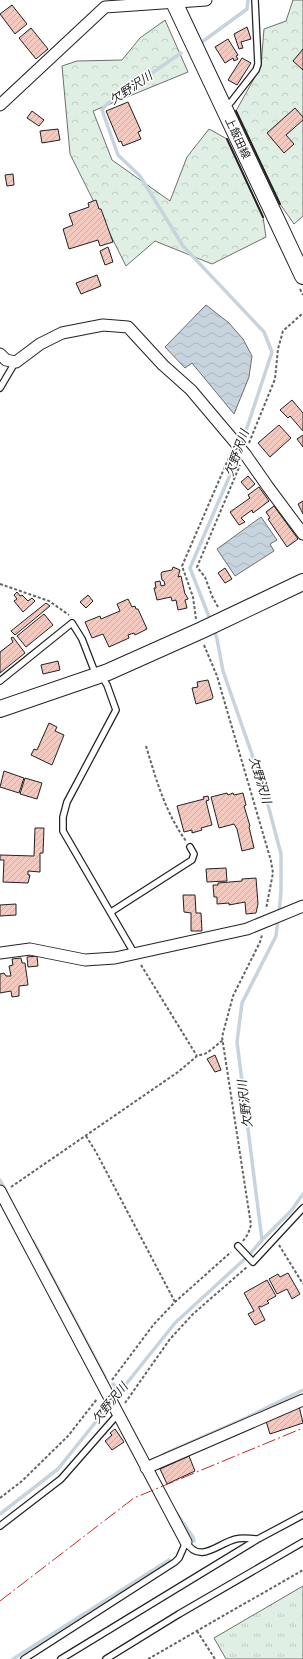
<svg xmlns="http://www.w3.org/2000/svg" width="303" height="1659" font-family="Commissioner,'Noto Sans JP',sans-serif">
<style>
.grass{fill:url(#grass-tufts);stroke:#6f6f6f}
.forest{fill:url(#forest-crowns);stroke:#6f6f6f}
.water{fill:url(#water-waves);stroke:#6f6f6f}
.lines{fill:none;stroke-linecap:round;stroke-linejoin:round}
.stream{stroke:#c7d3dd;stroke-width:3.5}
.building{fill:url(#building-hatch);stroke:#222}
.lane-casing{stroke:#222;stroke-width:8}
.street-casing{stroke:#222;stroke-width:13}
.secondary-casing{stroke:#222;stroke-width:18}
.path{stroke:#646464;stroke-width:2;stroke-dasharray:3 2;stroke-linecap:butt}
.lane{stroke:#fff;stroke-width:5.5}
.street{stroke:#fff;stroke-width:11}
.secondary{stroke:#fff;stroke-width:16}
.wall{stroke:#222;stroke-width:2}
.power{stroke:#c62828;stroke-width:1;stroke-dasharray:14 3 2 3;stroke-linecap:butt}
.labels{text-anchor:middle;stroke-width:3;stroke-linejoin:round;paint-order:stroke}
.street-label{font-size:11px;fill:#222;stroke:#fff}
.water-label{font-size:12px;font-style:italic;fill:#222;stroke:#fff}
</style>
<defs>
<pattern id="grass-tufts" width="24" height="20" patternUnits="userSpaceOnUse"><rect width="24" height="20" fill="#e0efe3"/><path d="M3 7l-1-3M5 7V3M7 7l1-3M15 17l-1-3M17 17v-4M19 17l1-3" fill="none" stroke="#c0cdc2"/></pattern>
<pattern id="forest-crowns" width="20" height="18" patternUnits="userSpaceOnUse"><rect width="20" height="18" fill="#e0efe3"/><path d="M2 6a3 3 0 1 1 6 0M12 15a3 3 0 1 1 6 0" fill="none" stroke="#c0cdc2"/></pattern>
<pattern id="water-waves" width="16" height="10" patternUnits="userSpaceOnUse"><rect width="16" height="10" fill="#c7d3dd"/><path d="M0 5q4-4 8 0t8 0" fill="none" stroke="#abb5bd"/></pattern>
<pattern id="building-hatch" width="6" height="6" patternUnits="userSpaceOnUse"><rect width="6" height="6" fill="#f3c9c0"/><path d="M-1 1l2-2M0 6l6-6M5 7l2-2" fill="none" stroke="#d0aca5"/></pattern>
</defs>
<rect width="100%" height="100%" fill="#fff"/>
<path class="grass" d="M303,1586V1659H226L214,1638Z"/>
<path class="forest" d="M293,0H303V216L294,224L280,204L236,111L261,66L264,29L286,21Z
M165,20L188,72L93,111L112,160L170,201L187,157L209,129L227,139L263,217L266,237L212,264L155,241L126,266L70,154L62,66L77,61L122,60L140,38Z"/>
<path class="water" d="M206,305L229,323L243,339L252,356L249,377L234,414L192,363L185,368L165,347Z
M261,517L277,540L270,544L274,551L235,576L217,549Z"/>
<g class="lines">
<path class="stream" d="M202,42L247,9L248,0
M181,53L107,104L102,110L118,155L140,176L183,246L264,332L272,352L236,461L190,568L211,622
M214,630L217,639L223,671L263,786L281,854V891L279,913
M0,1180L6,1191
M262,1240L291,1211L303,1194
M33,1241L105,1377
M113,1384L120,1390
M164,1454L246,1418L303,1390
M0,1514L58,1469L175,1323L249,1255L262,1240L237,1042L242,1003L276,936L278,919
M177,1514L193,1537L194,1541
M13,1659L169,1560"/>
</g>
<path class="building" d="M12,5L27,24L15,34L0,14Z
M247,27L251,39L241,42L243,48L239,49L234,34Z
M31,28L48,49L36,59L19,38Z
M228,39L238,55L236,56L238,59L234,61L233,58L225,63L215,47Z
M303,49V70L293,61Z
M242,58L251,63L237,85L228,80Z
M128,102L141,131L138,132L141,139L123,146L121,141L119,142L106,111Z
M295,108L303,117V120L286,135L294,144L284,153L267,133Z
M32,111L44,120L39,126L27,118Z
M58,129L60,140L42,143L40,131Z
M13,174L14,185L7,186L5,175Z
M96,200L99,209H101L113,242L100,246L98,240L69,249L63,229L73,225L69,214L89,207L88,203Z
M108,247L113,262L105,265L100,251Z
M97,275L101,286L81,294L76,283Z
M292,400L303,413V431L290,416L288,418L280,410Z
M279,425L291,438L270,457L258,443Z
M303,435V447L297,439Z
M248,476L255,484L248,490L241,482Z
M259,487L269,501L253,513L252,510L241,518L245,522L239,525L230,512L250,498L248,495Z
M303,501V514L298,504Z
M274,506L298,539L287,547L268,519L270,518L266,512Z
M173,567L180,570L178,577L181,576L185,594L186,595L188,599L185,600L187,608L178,610L176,600L172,601L171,597L157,600L154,588H156L155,582L160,581L161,586L165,585L164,581L162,580L161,574L162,572L172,570Z
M225,568L232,579L225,583L218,573Z
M17,592L20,596L22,595L28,601L32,598L35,601L23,612L14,601L17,599L14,595Z
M88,595L93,601L86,608L80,602Z
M128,599L132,607L135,606L136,609H138L147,629L135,635L134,633L128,635L129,638L109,647L103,634L92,638L85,622L100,616L101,619L120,611L117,604Z
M46,603L50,606L15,635L11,631Z
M44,614L53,625L26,647L17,636Z
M13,637L25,653L0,673V652L13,642L11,638Z
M58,661L60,670L43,674L41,665Z
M208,680L213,697L212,699L196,704L192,688L198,687L197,682Z
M49,723L57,727L55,731L64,735L52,765L31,755L34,749L37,750Z
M4,771L24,778L19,793L0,787Z
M25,778L42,783L37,799L20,794Z
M227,793L228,795L233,793L234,795L243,793L246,805L244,806L250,826L249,827L254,848L242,851L237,829L234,824L219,828L211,797Z
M208,796L209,800L206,801L212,825L201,828L202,830L192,833V830L184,832L177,806L204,799L203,797Z
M35,828H44L43,853H40V872L28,871V875H30L28,883L3,882L4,860H0V855L34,856Z
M226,868L227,881L207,882L206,869Z
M256,878L258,904L256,913L246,914L245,902L229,905V903L217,904V897H214L213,885H218V883L242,881V879Z
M183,895H195L196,913H201L202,931H191V913L184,912Z
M16,904V915L0,916V905Z
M37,956L38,966L28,967L27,957Z
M21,958L22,963H25L28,985L19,986V996L12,997L11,991L0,993V974L4,973L6,976H11L9,966L13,965L12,959Z
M215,1055L221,1070L215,1072L207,1059Z
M288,1273L300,1294L292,1299L287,1289L277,1294L269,1279L278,1274L280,1277Z
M267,1280L276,1296L267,1301L269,1303L261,1307L259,1306V1308L265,1320L255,1325L248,1314L254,1311L244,1293Z
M299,1406L303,1423L270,1434L266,1421L285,1414L284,1411Z
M115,1429L124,1442L112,1450L105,1441L112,1435L110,1433Z
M189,1456L195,1471L167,1484L160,1469Z"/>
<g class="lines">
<defs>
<path id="lane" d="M226,106L231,102L256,70L258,64L255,0
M0,388L13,366V361
M0,681L72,623L82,639L94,670L101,675L107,685L116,710L67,802L63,817V831L134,953
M111,912L192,860L194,854L190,847
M238,1246L253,1262L303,1208
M0,1526L61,1479L118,1414
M186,1542C200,1565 218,1543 236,1539C242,1537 251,1539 258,1539
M24,1659L175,1562L179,1558L186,1542
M61,1659L258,1539L303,1515
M106,1659L179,1614L303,1542"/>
<path id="street" d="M0,105L105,7L206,0
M0,354L6,360L16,362L40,344L62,333L103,325L128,327L163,365L191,390L245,454L268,487L303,534
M0,953L30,949L85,960L115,958L247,929L303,906
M0,1191L186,1542
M146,1468L303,1400"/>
<path id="secondary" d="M173,0L303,276
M0,709L108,672L202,630L303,582"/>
</defs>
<use href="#lane" class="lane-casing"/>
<use href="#street" class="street-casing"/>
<use href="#secondary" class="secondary-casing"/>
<path class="path" d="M300,289L303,295
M249,443L275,379L278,349L283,331L303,313
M0,584L49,601L69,615
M218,607L212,596L205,577L197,567L240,465
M196,619L193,597L182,566L230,455
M204,645L217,676L271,861L273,873L266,909
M146,746C156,779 165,812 186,841
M141,965L197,1056
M86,1136L96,1152L175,1302
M11,1187L178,1072L197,1056L207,1053L223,1040
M243,1241L248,1234L251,1225L222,1037L233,996L260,942L262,935
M279,1245L303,1284
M112,1380L154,1324L175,1302L231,1252
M125,1403L170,1339L193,1314L247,1267
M0,1498L22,1481L68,1436L97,1399
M197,1631L215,1659
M148,1659L303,1570"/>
<use href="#lane" class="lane"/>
<use href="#street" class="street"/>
<use href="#secondary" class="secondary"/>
<path class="wall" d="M236,111L280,204
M227,139L263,217"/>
<path class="power" d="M0,1601L134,1498L303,1428"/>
</g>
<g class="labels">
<g class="street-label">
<text transform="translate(238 138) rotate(65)" y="4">上飯田線</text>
</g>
<g class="water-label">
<text transform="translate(131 88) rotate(-34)" y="4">欠野沢川</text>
<text transform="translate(237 453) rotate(-70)" y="4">欠野沢川</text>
<text transform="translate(260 780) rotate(73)" y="4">欠野沢川</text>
<text transform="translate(245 1104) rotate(-97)" y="4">欠野沢川</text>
<text transform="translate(110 1403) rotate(-51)" y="4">欠野沢川</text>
</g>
</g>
</svg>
